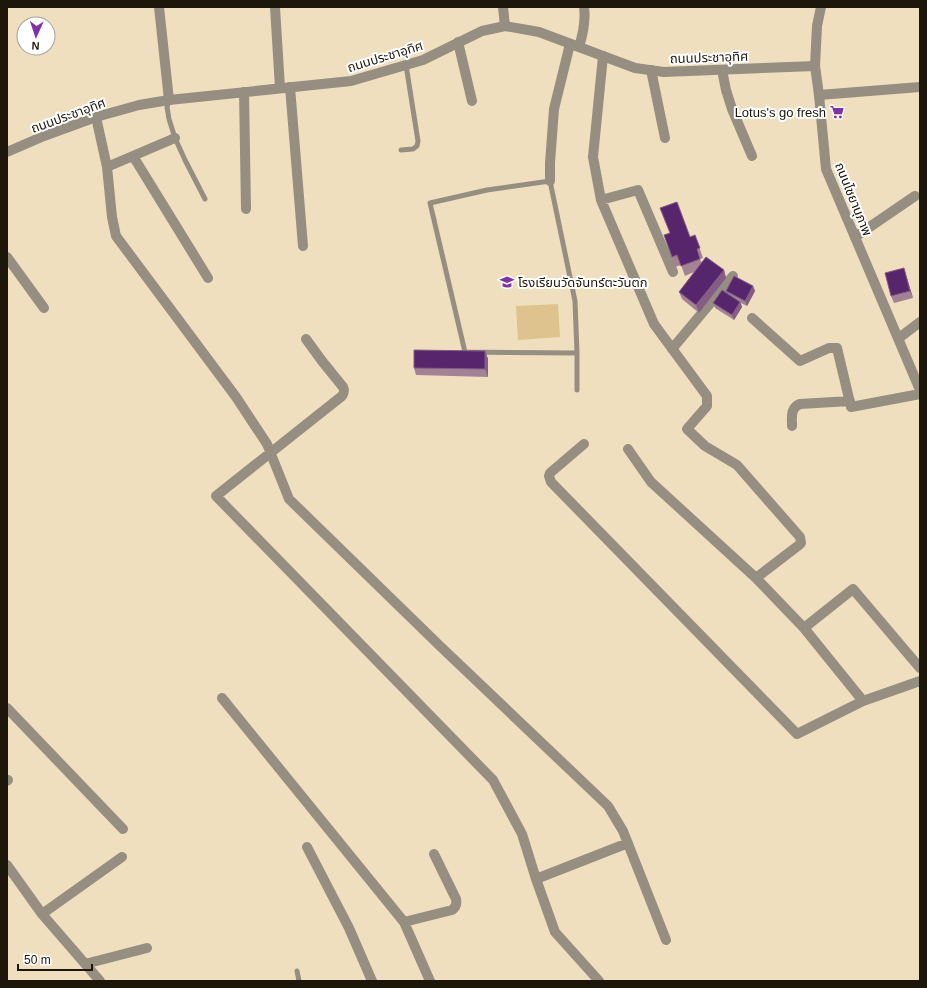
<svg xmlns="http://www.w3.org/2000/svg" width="927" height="988" font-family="Arial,'Noto Sans Thai',sans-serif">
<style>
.green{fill:#dfc38e}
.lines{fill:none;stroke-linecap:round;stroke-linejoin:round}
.service{stroke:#958e81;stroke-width:5}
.minor{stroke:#958e81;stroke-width:10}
.tertiary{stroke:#958e81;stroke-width:10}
.wall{fill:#a38296}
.shaded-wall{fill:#845d85}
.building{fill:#56256c;stroke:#845d85}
.labels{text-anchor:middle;stroke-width:4;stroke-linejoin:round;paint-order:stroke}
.street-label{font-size:13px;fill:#1d170b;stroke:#fff}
.poi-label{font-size:13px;fill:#1d170b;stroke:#fff;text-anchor:end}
</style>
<rect width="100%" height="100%" fill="#f0dfbf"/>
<path class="green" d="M558,304L560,337L518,340L516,306Z"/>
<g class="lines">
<path class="service" d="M169,100L167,107L169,119L175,138L185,160L205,199
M401,150L413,149L417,146L418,141L406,65
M550,181L575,301L577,353L465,352L430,203L487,190Z
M577,353V390
M297,971L299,981"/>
<path class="minor" d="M159,7L169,100
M275,7L280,88
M503,7L505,26
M458,42L472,101
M579,47C583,34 586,21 584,7
M603,56L593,157L601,200L654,324L707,396V406L687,429L705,446L737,465L800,537L801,543L799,545L756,578
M651,70L665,138
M722,70L726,90L732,109L752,156
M290,87L303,246
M244,92L246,209
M819,95L920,87
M96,117L107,167L112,217L116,236L236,397L267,444L289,499L441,647L608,806L623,831L666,940
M133,156L208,278
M107,167L175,138
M550,181V163L554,109L570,44
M601,200L638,190L673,272
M855,237L915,196
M7,257L44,308
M752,318L800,361L829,348H837L851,407L920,394
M899,338L920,322
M306,339L322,361L343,387C345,391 344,393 342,396L216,496L493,780L522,834L536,879
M672,349L733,276
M792,426C792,417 790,408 800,404L850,401
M584,444L550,473L549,476L551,482L797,734L863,701L920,681
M628,449L651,482L756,578L804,628L863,701
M804,628L853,589L920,668
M222,698L404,922L430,981
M7,708L123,829
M7,781L8,780
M307,847L349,928L372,981
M7,865L42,914L100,981
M42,914L122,857
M404,922L452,910C456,907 457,904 456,899L434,854
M85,964L147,948
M599,981L555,932L536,879L628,843"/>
<path class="tertiary" d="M821,7L817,26L815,66L819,95L826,169L920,390
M7,152L44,136L96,117L139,105L169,100L351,81L423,60L482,31L505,26L539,32L635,68L664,72L815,66"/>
</g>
<path class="wall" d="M664,235L690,237L695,235L703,258L700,259L702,263L724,270L726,278L699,313L682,299L679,292L694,272L685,276L681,265L675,267Z
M904,268L906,275L913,298L894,303L891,296Z
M753,286L755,291L747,306L741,303L742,307L734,320L715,308L713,303L726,293V291Z
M485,351L488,359V377L416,375L414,368Z"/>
<path class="shaded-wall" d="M904,268L906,275L913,298L910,291Z
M724,270L726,278L699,313L696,305Z
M753,286L755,291L747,306L745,301Z
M740,302L742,307L734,320L732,315Z
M485,351L488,359V377L485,369Z"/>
<path class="building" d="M677,202L690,237L695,235L700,248L697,249L700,259L681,266L677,255L672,257L664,235L670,233L660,208Z
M706,257L724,270L696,305L679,292Z
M904,268L910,291L891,296L885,273Z
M734,276L753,286L745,301L726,291Z
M722,290L740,302L732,315L713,303Z
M414,350L485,351V369L414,368Z"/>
<defs>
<symbol id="supermarket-bare" viewBox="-9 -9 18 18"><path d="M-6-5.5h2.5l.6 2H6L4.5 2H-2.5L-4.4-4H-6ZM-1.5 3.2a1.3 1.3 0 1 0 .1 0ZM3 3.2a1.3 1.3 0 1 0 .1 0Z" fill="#8032a3" stroke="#fff" stroke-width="2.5" paint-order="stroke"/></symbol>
<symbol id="school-bare" viewBox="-9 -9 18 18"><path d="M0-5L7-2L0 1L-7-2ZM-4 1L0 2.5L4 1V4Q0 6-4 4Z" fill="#8032a3" stroke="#fff" stroke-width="2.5" paint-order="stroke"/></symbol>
</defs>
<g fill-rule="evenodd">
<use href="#supermarket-bare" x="827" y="102" width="20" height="20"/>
<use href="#school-bare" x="497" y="272" width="20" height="20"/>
</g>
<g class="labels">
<g class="street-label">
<text transform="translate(385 56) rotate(-17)" y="5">ถนนประชาอุทิศ</text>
<text transform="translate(709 57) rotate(-2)" y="5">ถนนประชาอุทิศ</text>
<text transform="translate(68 115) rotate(-20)" y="5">ถนนประชาอุทิศ</text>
<text transform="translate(854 199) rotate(68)" y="5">ถนนไชยานุภาพ</text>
</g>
<g class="poi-label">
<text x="826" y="117">Lotus's go fresh</text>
<text x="518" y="287" text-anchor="start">โรงเรียนวัดจันทร์ตะวันตก</text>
</g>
</g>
<rect width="927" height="988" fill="none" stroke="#1d170b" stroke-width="16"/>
<g transform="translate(36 36) rotate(183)"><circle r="19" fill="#ffffff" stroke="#a5a29d"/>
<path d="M0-3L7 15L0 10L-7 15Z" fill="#8032a3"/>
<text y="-6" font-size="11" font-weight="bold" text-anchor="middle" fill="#1d170b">N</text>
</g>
<path d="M18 964v6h74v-6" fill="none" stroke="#1d170b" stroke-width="2"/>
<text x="24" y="964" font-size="12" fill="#1d170b" stroke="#ffffff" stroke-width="3" paint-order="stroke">50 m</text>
</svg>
